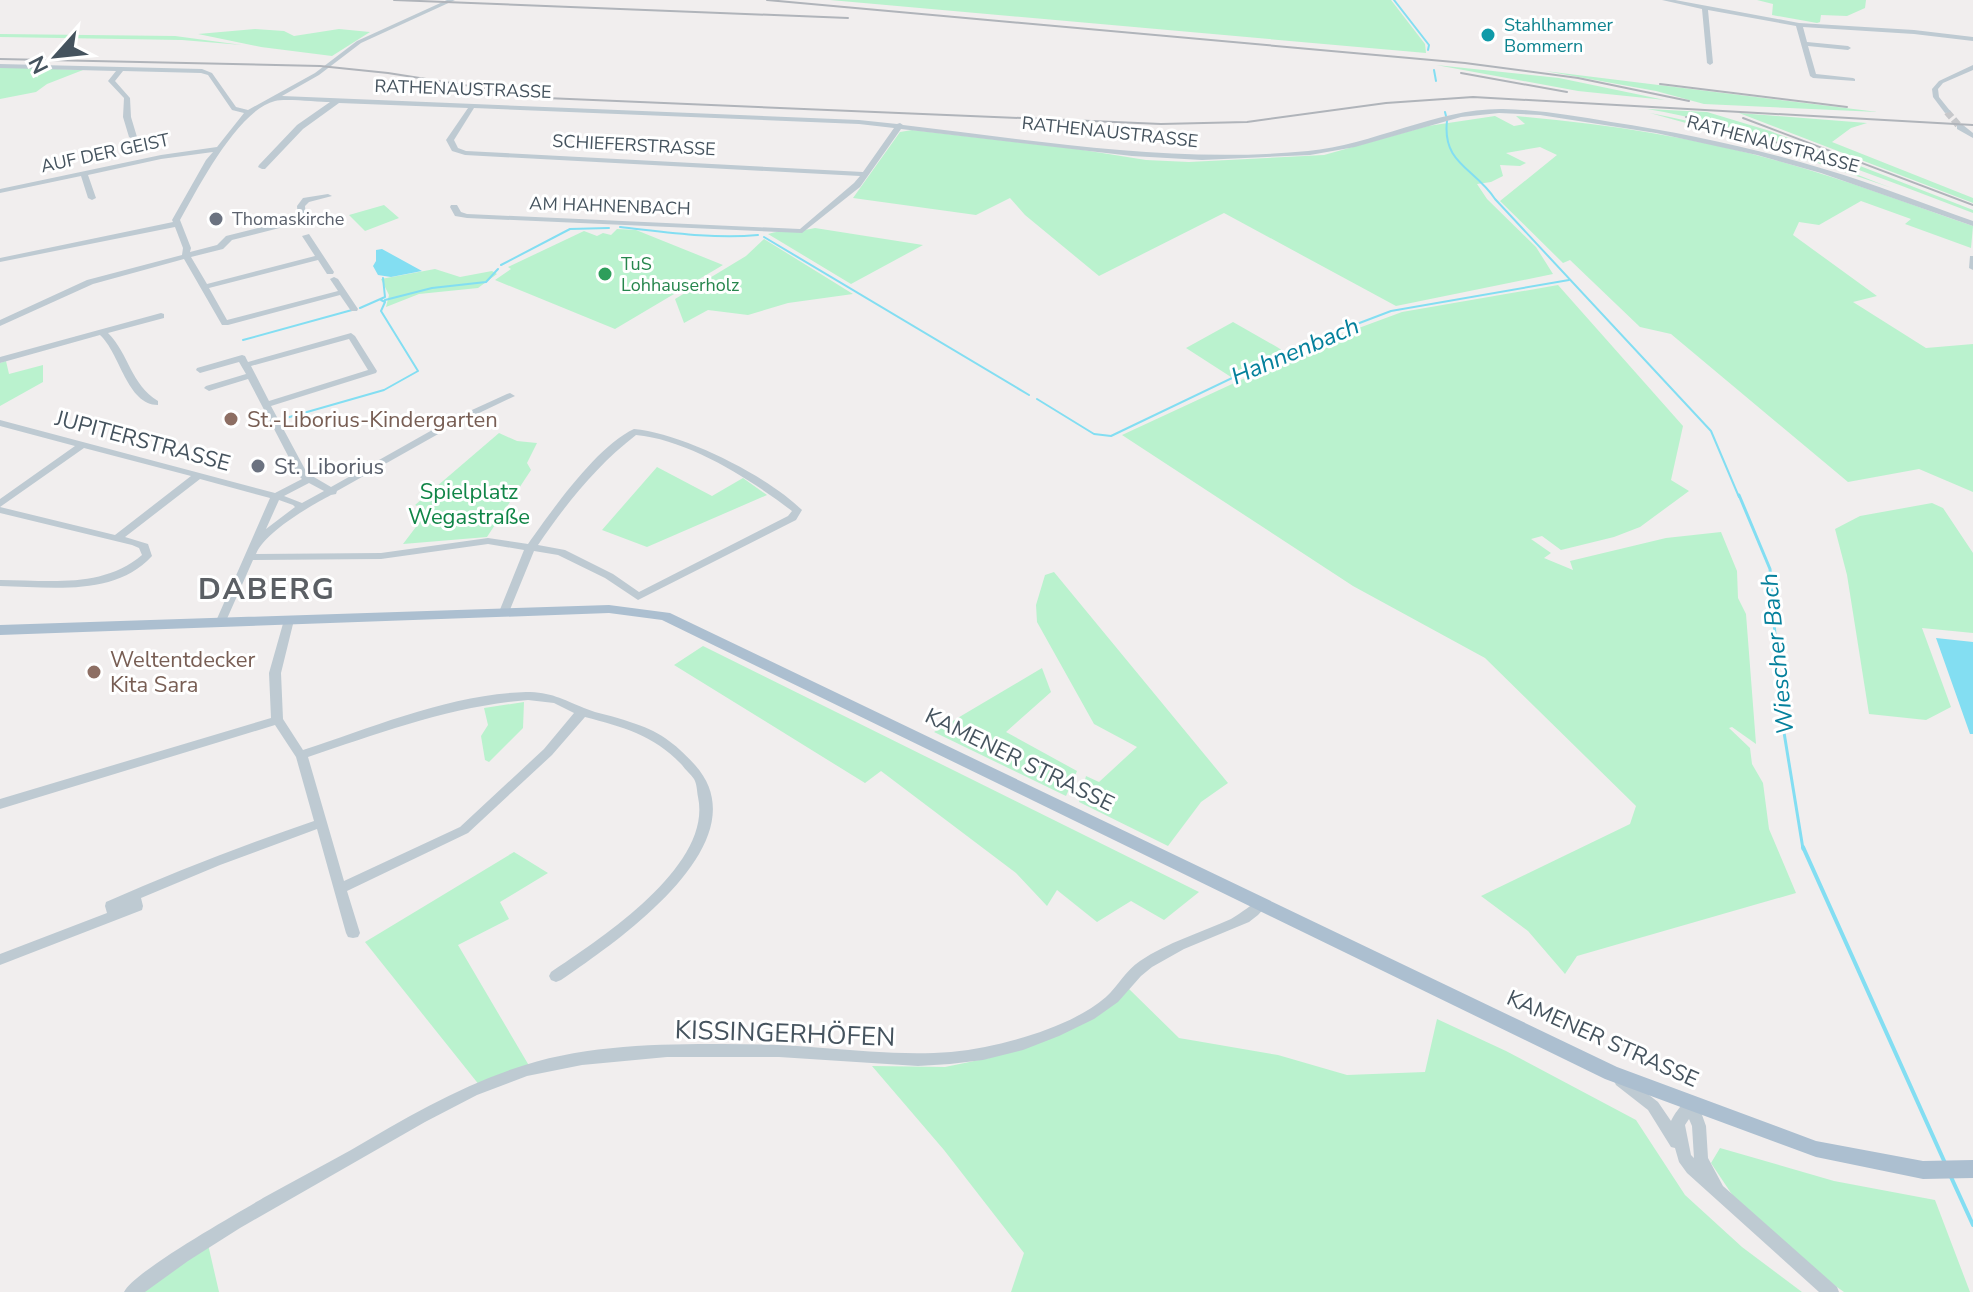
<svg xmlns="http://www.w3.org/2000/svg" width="1973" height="1292" font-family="'Nunito Sans',sans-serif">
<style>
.green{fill:#baf2ce}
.water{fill:#83def2}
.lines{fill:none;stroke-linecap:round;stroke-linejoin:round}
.stream-far2{stroke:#83def2;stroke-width:2}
.stream-far1{stroke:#83def2;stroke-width:3}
.stream{stroke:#83def2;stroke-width:4}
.minor-tunnel{stroke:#c6c7ca;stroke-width:7;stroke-dasharray:7 3;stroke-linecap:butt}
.minor{fill:#becad2;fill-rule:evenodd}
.major{fill:#acbfd0;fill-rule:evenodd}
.rail{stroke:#b0b4ba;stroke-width:2}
.culture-dot{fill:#0f9aa8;stroke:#fff;stroke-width:3}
.worship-dot{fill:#6b7280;stroke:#fff;stroke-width:3}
.leisure-dot{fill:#2e9e5b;stroke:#fff;stroke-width:3}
.education-dot{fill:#8d6e63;stroke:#fff;stroke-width:3}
.labels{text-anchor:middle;stroke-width:6;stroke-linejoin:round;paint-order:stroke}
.far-culture-label{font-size:18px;fill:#0d838f;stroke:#fff;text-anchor:start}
.far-street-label{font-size:18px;fill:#45535e;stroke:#fff}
.far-worship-label{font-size:18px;fill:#5b616d;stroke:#fff;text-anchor:start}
.far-leisure-label{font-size:18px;fill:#27864d;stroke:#fff;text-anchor:start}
.education-label{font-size:22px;fill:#785e54;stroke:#fff;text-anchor:start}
.street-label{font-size:22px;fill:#45535e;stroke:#fff}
.worship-label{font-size:22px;fill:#5b616d;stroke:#fff;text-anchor:start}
.park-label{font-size:22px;fill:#108547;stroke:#fff}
.water-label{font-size:24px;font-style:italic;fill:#04809c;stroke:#fff}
.near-street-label{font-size:26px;fill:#45535e;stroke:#fff}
.district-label{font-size:30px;font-weight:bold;letter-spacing:2px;fill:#5b5f64;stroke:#fff}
</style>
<rect width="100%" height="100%" fill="#f1eeee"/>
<path class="green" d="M830,0H1391L1425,44L1426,53Z
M1757,0H1866L1865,8L1847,16L1821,15L1820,22L1817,23L1772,15L1773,4Z
M255,29L284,31L294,36L339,29L370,32L332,56L261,47L198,34Z
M0,34L175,36L242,45L182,40L0,37Z
M1436,65L1559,78L1665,100L1578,91Z
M0,67L83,70L47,84L36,92L0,99Z
M1545,71L1878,112L1704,104L1656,91Z
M1647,109L1707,112L1770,131L1973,210V213C1866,173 1760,128 1647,109Z
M1650,113C1739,130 1809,156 1892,188L1765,145Z
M1739,113L1867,123L1851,128L1832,142L1973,198V203Z
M1495,116L1514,126L1525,124L1516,116C1606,124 1695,137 1782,162C1846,180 1909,204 1973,226L1971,248L1905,224L1911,219L1861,201L1819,225L1799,222L1793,235L1877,296L1853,302L1926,348L1973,344V492L1919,469L1848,482L1671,334L1640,327L1570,260L1563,263L1500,201L1557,155L1540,147L1506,153L1526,163L1520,166L1500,165L1503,176L1491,182L1477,184L1487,199L1536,247L1553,274L1396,306L1224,213L1099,276L1025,215L1010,198L976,215L853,198L900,132L912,130L1077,149L1146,160L1189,162L1324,155L1428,126Z
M384,205L399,218L365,231L349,215Z
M815,228L923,245L851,284L768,234C783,229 799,232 815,228Z
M617,229L636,230L723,265L615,329L495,280L511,269L508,267L584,231L597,236L603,233L611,235Z
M764,239L853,294L788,303L748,315L708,310L684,323L675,299L746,256Z
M435,269L460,277L492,271L497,274L478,288L419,294L386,307L389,295L381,279Z
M1558,285L1683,426L1671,480L1689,491L1640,527L1614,537L1561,550L1542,536L1531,539L1551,553L1544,558L1573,570L1570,561L1666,538L1721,532L1737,571L1738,598L1746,614L1756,744L1732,727L1729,728L1750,748L1752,764L1763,783L1769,829L1796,893L1577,956L1565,974L1528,931L1481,896L1630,824L1636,806L1485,658L1353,586L1122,435L1329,339L1402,312Z
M1233,322L1277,347L1283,351L1231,377L1186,348Z
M6,361L9,374L43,365V382L0,406V363Z
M499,433L517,441L537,443L527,463L531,470L487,537L403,544L428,511L415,505Z
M657,467L712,496L743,478L767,495L647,547L602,530Z
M1932,503L1943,508L1973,553V633L1922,628L1951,707L1926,720L1869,714L1847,575L1835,529L1860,516Z
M1054,572L1228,783L1201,802L1168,846L1079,802L1086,776L1099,782L1137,747L1094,724L1037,622L1036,605L1045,575Z
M703,646L1199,892L1164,920L1131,901L1097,922L1057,890L1047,906L1016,873L881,771L865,783L674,665Z
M1042,668L1051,692L1006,732L1077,771L1066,796L934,732Z
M524,702L523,728L489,762L485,760L481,736L488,725L484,708Z
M514,852L548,873L500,902L509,919L458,945L531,1069L480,1086L365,942Z
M1128,988L1179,1038L1278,1055L1347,1075L1425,1072L1437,1019L1506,1051L1636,1120L1685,1195L1742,1247L1802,1292H1011L1024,1253L944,1150L872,1066L945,1067L989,1058L1041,1042Z
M1720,1148L1834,1181L1935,1200L1970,1292H1844L1820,1275L1733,1196L1711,1163Z
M207,1240L219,1292H132Z"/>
<path class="water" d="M382,249L422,271L391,277L378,275L373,266L376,261V250Z
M1936,638L1973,642V734H1970Z"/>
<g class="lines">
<path class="stream-far2" d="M1394,0L1429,45L1428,50
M1434,70L1436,81
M1445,112L1446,116
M1447,121C1442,164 1475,168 1495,199L1711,431L1739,497
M620,227C666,232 712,239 758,235
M764,237L1029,395
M501,265L570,229L609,228
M385,300L432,288L486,282L498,269
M360,308L385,297L383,278
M243,340L352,310
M1037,399L1094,434L1111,436L1299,346L1391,311L1569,280
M286,418L384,390L418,371L381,311L385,302L381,300"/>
<path class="stream-far1" d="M1739,495L1770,569L1781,714L1803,849"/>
<path class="stream" d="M1803,847L1945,1163
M1951,1177L1973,1225"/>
<path class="minor-tunnel" d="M1947,112L1960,127"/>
<path class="minor" d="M447,0H455L361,43L319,75L282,96L859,120L897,124L900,123L903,125C1038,141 1172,164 1308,151C1373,145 1438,108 1503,109C1540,110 1575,116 1611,122C1683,133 1755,148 1824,169C1875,184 1924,204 1973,221V226L1821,173L1757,155L1656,133L1540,115L1499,113L1461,117L1355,147L1310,155L1202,160L1132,156L901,129L860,187L802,233L467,218L455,216L450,207L451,205H457L461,212L467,214L800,229L854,183L860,176L465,155L452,151L446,140L468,108L339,103L303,129L265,169H262L258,167L259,165L297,125L330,102C319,102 284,98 275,101C238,110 198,188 180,220L191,248L190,252L217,245L226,236L293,219L298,217L297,206L303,198L328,194L332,196L309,202L305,206L306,218L299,223L232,240L223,249L191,257L207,284L315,256L302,236L309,234L334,272L333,274H327L318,260L209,288L227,320L338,291L330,279L334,277L338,279L358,309L357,311H351L340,295L228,325H222L184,259L93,284L0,326V320L87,280L182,255L183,248L175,227L0,262V258L173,222L172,220L206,160L213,152L161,159L88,175L96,198L92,200L88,198L81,176L0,193V189L161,155L217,147L244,113L232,110L208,75L201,73L123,71L115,81L130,98L131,117L137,137L133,139L129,137L123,117L124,98L108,81L116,71L0,68V64L202,69L212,73L236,107L248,110L315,73L357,41ZM474,108L859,124L894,128L863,172L466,151L458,148L454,140Z
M1662,0H1675L1799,23L1914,30L1973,37V41L1914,34L1803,27L1807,42L1848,46L1851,48L1848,50L1808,46L1816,74L1853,78L1855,79V81L1813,78L1810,76L1796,26L1708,10L1713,63L1710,65L1707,63L1702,9Z
M1973,65V70L1943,83L1938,89L1939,97L1951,112L1945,113L1933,97L1932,89L1939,81Z
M1957,125H1963L1973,133V138L1957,129Z
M1970,256H1973V270L1969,268Z
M161,313L164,314V318L108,333C129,354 131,385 158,401V405C127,405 120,353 100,335L0,363V357Z
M351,333L355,336L377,371L376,373L271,406L307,473L331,487L450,420L507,394L510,393L515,396L456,424L337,491L336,494L331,495C310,506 265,532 256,554L381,553L488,538L528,544C552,510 597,446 634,429C682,433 768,476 802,510L796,520L638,600L605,578L558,555L534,551L509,612L504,616L500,614L499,612L524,550L488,544L381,559L253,560L226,621L221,625L216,621L270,498L200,479L125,537L148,544L152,556C115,597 50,587 0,586V580C48,580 102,589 142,555L139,548L132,545L0,513V499L75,446L0,426V420L275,493L302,479L298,475L248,379L209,391L204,388L206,386L246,374L239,362L200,373L196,370L197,368L242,355L245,356L248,362ZM349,339L368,370L269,401L251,366ZM636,435C689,440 750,479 792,511L788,516L639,592L613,574L565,550L538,545C566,504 596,466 636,435ZM84,448L191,476L115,535L0,507ZM309,483L324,491L302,503L284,496ZM279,500L293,505L295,507L266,529Z
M289,616L294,620L281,673L283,719L303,750C373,727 451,694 526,692C551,692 562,699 584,708C598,714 615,716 630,722C659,731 675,743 695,765C764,842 615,943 561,980L556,982L551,980L549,976L551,972C600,939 713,866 698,797C697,792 697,784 694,779C691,774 685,770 682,765C654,735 623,727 585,717L552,755L468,833L347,891L360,933L358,937L353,938L348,937L346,933L317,829L220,865L141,898L143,906L142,910L0,965V954L107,913L105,906L106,902C174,872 244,845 314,821L296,757L275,725L0,809V799L271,718L269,673L284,620ZM528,700L554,703L574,713L544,749L460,827L344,881L308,757C380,733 452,706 528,700Z
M1262,899L1267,900L1268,904L1258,915L1249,922L1184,949L1152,967L1141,976L1118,1002L1094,1019L1059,1036L1023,1050L983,1060L950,1064L918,1066L779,1057H667L582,1065L527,1076L477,1095L425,1122L240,1228L188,1261L145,1292H124C134,1271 238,1213 263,1198C292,1182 322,1166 351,1150C407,1117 463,1084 525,1065C588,1045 658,1044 723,1044C757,1044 790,1045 823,1048C877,1052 932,1058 985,1047C1024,1039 1076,1023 1106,997C1118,986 1126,970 1140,961C1168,942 1200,933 1231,919C1242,913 1251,904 1262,899Z
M1621,1075L1626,1077L1658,1102L1671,1121C1676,1112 1685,1096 1697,1101L1706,1126L1708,1158L1723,1186L1837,1287L1839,1292H1819L1687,1173L1679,1162L1675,1148L1671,1147L1648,1110L1616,1085L1614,1081L1616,1077ZM1689,1119L1692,1126L1694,1158L1691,1155L1685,1125Z"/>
<path class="major" d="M609,605L670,613L1617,1067L1816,1141L1923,1161L1973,1160V1178L1923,1179L1816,1157L1605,1079L662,620L609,613L0,635V625Z"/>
<path class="rail" d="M394,0L848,18
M767,0L1465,63L1578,78L1689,101
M0,59L320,66L388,73L546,98L1161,124L1247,122L1386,103L1473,97L1973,125
M1461,73L1567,92
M1660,84L1847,107
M1686,117L1782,144
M1743,118L1973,205"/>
</g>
<circle class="culture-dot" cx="1488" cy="35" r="8"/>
<g class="worship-dot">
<circle cx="216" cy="219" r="8"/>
<circle cx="258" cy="466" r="8"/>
</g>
<circle class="leisure-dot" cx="605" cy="274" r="8"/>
<g class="education-dot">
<circle cx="231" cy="419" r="8"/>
<circle cx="94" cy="672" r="8"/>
</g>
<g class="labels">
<g class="far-culture-label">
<text x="1504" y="31">Stahlhammer<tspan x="1504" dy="21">Bommern</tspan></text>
</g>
<g class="far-street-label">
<text transform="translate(463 89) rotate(2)" y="6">RATHENAUSTRASSE</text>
<text transform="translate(1110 132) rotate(6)" y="6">RATHENAUSTRASSE</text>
<text transform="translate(1773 144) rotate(15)" y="6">RATHENAUSTRASSE</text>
<text transform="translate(634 145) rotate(3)" y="6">SCHIEFERSTRASSE</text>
<text transform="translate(105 153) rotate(-12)" y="6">AUF DER GEIST</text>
<text transform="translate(610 206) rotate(2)" y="6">AM HAHNENBACH</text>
</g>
<g class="far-worship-label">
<text x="232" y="225">Thomaskirche</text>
</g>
<g class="far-leisure-label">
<text x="621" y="270">TuS<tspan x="621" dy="21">Lohhauserholz</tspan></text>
</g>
<g class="education-label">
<text x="247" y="427">St.-Liborius-Kindergarten</text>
<text x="110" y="667">Weltentdecker<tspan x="110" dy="25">Kita Sara</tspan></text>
</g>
<g class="street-label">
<text transform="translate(143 440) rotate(15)" y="8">JUPITERSTRASSE</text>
<text transform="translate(1020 759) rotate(26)" y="8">KAMENER STRASSE</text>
<text transform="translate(1603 1038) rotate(24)" y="8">KAMENER STRASSE</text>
</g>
<g class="worship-label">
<text x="274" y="474">St. Liborius</text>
</g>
<g class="park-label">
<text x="469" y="499">Spielplatz<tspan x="469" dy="25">Wegastraße</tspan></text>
</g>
<g class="water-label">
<text transform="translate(1295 351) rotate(-23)" y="8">Hahnenbach</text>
<text transform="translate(1777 654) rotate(-96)" y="8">Wiescher Bach</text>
</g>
<g class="near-street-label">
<text transform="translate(785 1033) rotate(2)" y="9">KISSINGERHÖFEN</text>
</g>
<g class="district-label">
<text x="267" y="599">DABERG</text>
</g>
</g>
<g transform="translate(56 56) rotate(243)" stroke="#ffffff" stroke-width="6" paint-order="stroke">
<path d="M0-6L14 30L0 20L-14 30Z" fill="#45535e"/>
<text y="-12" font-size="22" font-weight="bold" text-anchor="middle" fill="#45535e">N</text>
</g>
</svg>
